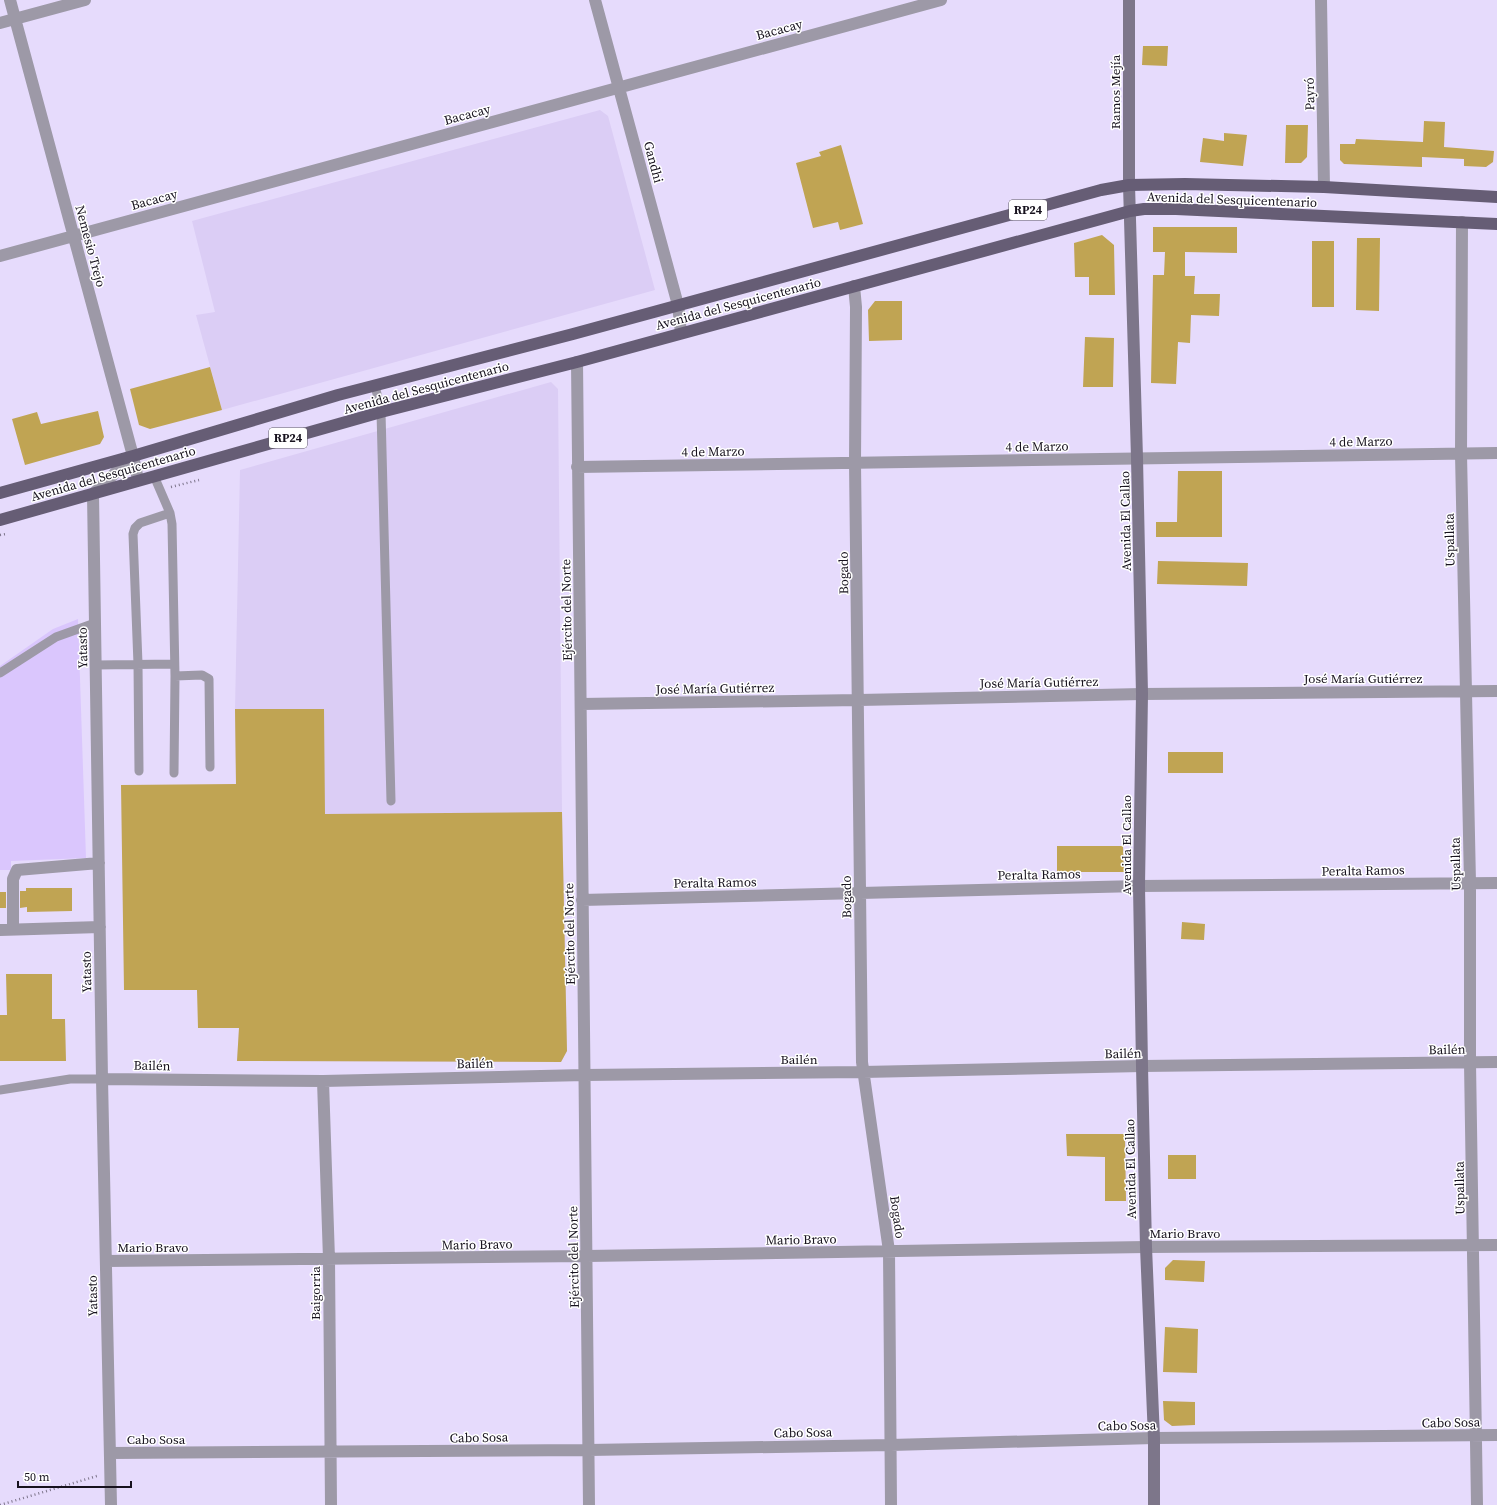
<svg xmlns="http://www.w3.org/2000/svg" width="1497" height="1505" font-family="'Source Serif 4',serif">
<style>
.built{fill:#dbcdf5}
.green{fill:#dac6fd}
.building{fill:#c0a453}
.lines{fill:none;stroke-linecap:round;stroke-linejoin:round}
.path{stroke:#7d758b;stroke-width:2.5;stroke-dasharray:1 3;stroke-linecap:butt}
.lane{stroke:#9d99a7;stroke-width:9}
.street{stroke:#9d99a7;stroke-width:12}
.secondary{stroke:#7d768a;stroke-width:12}
.primary{stroke:#665d75;stroke-width:12}
.labels{text-anchor:middle;stroke-width:3;stroke-linejoin:round;paint-order:stroke}
.shield{fill:#fff;stroke:#5d5962;stroke-width:1}
.shield-label{font-size:12px;font-weight:bold;fill:#17121e}
.street-label{font-size:13px;fill:#17121e;stroke:#fff}
</style>
<rect width="100%" height="100%" fill="#e6dbfc"/>
<path class="built" d="M600,110L608,116L655,290L222,410L196,315L215,312L192,221Z
M551,382L558,389L562,812L567,1051L561,1062L237,1061L239,1028L235,709L240,470Z"/>
<path class="green" d="M78,619L86,858L11,861V870H0V666L53,629Z"/>
<path class="building" d="M1143,46H1168L1167,66L1142,65Z
M1424,121L1445,122L1444,147L1494,151L1493,162L1486,167L1464,166V159L1422,157V167L1344,164L1340,160V144H1355L1356,139L1423,142Z
M1286,125H1308L1307,157L1301,163H1285Z
M1224,133L1247,135L1243,166L1200,162L1203,138L1224,141Z
M841,145L863,224L840,230L838,222L813,228L796,163L821,156L819,152Z
M1153,227H1237V253L1185,252V276H1195L1194,294H1220L1219,316L1191,315L1190,343L1178,342L1176,384L1151,383L1153,275H1164L1165,252H1153Z
M1102,235L1114,245L1115,295H1089V277H1075L1074,243Z
M1357,238H1380L1379,311L1356,310Z
M1312,241H1334V307H1312Z
M875,301H902V340L869,341L868,310Z
M1085,337L1114,338L1113,387H1083Z
M210,367L222,410L150,429L139,425L130,389Z
M98,411L104,437L100,444L25,465L12,419L37,412L41,424Z
M1178,471H1222V537H1156V522H1177Z
M1158,561L1248,563L1247,586L1157,584Z
M235,709H324L325,814L562,812L567,1051L561,1062L237,1061L239,1028H198L197,990H124L121,785L236,784Z
M1168,752H1223V773H1168Z
M1057,846H1123L1124,872H1057Z
M26,888H72V911L27,912V907L20,908V891H26Z
M0,892H6V908H0Z
M1182,922L1205,924L1204,940L1181,939Z
M6,974H52V1019H65L66,1061H0V1015H7Z
M1066,1134H1125L1126,1201H1105V1157L1067,1156Z
M1168,1155H1196V1179H1168Z
M1173,1260L1205,1261L1204,1282L1165,1280V1268Z
M1165,1327L1198,1329L1197,1373L1163,1372Z
M1163,1401L1195,1402V1425L1172,1426L1164,1420Z"/>
<g class="lines">
<path class="path" d="M171,487L199,480
M0,535L6,534
M0,1505L97,1476"/>
<path class="lane" d="M375,385L381,412L391,801
M154,476L170,513L172,524L175,676L174,773
M96,665L174,664
M0,673L56,637L95,623
M175,676L202,675L209,679L210,767
M139,771L138,664L133,534L135,528L140,523L170,513
M0,1090L70,1079H102"/>
<path class="street" d="M10,0L133,456L138,480
M595,0L678,305L681,333
M1321,0L1324,187
M0,23L85,0
M1462,222L1461,454L1470,883V1063L1477,1505
M0,256L941,0
M854,286L856,307L855,463L862,1062L889,1251L891,1505
M577,362L589,1505
M577,467L1497,453
M581,704L859,700L1142,694L1497,691
M582,900L1139,886L1497,883
M13,929V879L17,870L99,863
M0,930L100,927
M102,1079L323,1081L585,1075L863,1072L1142,1066L1497,1062
M323,1081L329,1259L331,1505
M106,1261L587,1256L1146,1247L1497,1245
M110,1453L589,1450L891,1445L1154,1438L1497,1435
M111,1505L102,1079L93,494L133,456"/>
<path class="secondary" d="M1129,0V185L1137,458L1142,694L1139,886L1142,1066L1146,1247L1154,1438V1505"/>
<path class="primary" d="M0,493L133,456L338,395L573,334L1101,190L1129,185L1185,184L1324,187L1497,197
M0,520L381,412L577,362L1130,211L1144,209H1176L1497,224"/>
</g>
<g class="labels">
<g class="shield">
<rect x="1009" y="200" width="38" height="20" rx="3"/>
<rect x="269" y="428" width="38" height="20" rx="3"/>
</g>
<g class="shield-label">
<text x="1028" y="214">RP24</text>
<text x="288" y="442">RP24</text>
</g>
<g class="street-label">
<text transform="translate(779 29) rotate(-15)" y="5">Bacacay</text>
<text transform="translate(1115 92) rotate(-90)" y="5">Ramos Mejía</text>
<text transform="translate(1309 94) rotate(-91)" y="5">Payró</text>
<text transform="translate(467 114) rotate(-15)" y="5">Bacacay</text>
<text transform="translate(654 162) rotate(75)" y="5">Gandhi</text>
<text transform="translate(154 199) rotate(-15)" y="5">Bacacay</text>
<text transform="translate(1232 199) rotate(2)" y="5">Avenida del Sesquicentenario</text>
<text transform="translate(91 246) rotate(75)" y="5">Nemesio Trejo</text>
<text transform="translate(738 303) rotate(-15)" y="5">Avenida del Sesquicentenario</text>
<text transform="translate(426 387) rotate(-15)" y="5">Avenida del Sesquicentenario</text>
<text transform="translate(1361 441) rotate(-1)" y="5">4 de Marzo</text>
<text transform="translate(1037 446) rotate(-1)" y="5">4 de Marzo</text>
<text transform="translate(713 451) rotate(-1)" y="5">4 de Marzo</text>
<text transform="translate(113 473) rotate(-16)" y="5">Avenida del Sesquicentenario</text>
<text transform="translate(1125 521) rotate(-91)" y="5">Avenida El Callao</text>
<text transform="translate(1449 540) rotate(-91)" y="5">Uspallata</text>
<text transform="translate(843 573) rotate(-91)" y="5">Bogado</text>
<text transform="translate(566 610) rotate(-91)" y="5">Ejército del Norte</text>
<text transform="translate(82 648) rotate(-91)" y="5">Yatasto</text>
<text x="1363" y="683">José María Gutiérrez</text>
<text transform="translate(1039 682) rotate(-1)" y="5">José María Gutiérrez</text>
<text transform="translate(715 688) rotate(-1)" y="5">José María Gutiérrez</text>
<text transform="translate(1126 845) rotate(-90)" y="5">Avenida El Callao</text>
<text transform="translate(1455 864) rotate(-91)" y="5">Uspallata</text>
<text transform="translate(1363 870) rotate(-1)" y="5">Peralta Ramos</text>
<text transform="translate(1039 874) rotate(-1)" y="5">Peralta Ramos</text>
<text transform="translate(715 882) rotate(-1)" y="5">Peralta Ramos</text>
<text transform="translate(846 897) rotate(-91)" y="5">Bogado</text>
<text transform="translate(569 934) rotate(-91)" y="5">Ejército del Norte</text>
<text transform="translate(86 972) rotate(-91)" y="5">Yatasto</text>
<text transform="translate(1447 1049) rotate(-1)" y="5">Bailén</text>
<text transform="translate(1123 1053) rotate(-1)" y="5">Bailén</text>
<text x="799" y="1064">Bailén</text>
<text transform="translate(475 1063) rotate(-1)" y="5">Bailén</text>
<text transform="translate(152 1065) rotate(1)" y="5">Bailén</text>
<text transform="translate(1130 1169) rotate(-91)" y="5">Avenida El Callao</text>
<text transform="translate(1459 1188) rotate(-91)" y="5">Uspallata</text>
<text transform="translate(898 1217) rotate(82)" y="5">Bogado</text>
<text x="1185" y="1238">Mario Bravo</text>
<text transform="translate(801 1239) rotate(-1)" y="5">Mario Bravo</text>
<text transform="translate(477 1244) rotate(-1)" y="5">Mario Bravo</text>
<text x="153" y="1252">Mario Bravo</text>
<text transform="translate(573 1257) rotate(-91)" y="5">Ejército del Norte</text>
<text transform="translate(315 1293) rotate(-90)" y="5">Baigorria</text>
<text transform="translate(92 1296) rotate(-91)" y="5">Yatasto</text>
<text transform="translate(1451 1422) rotate(-1)" y="5">Cabo Sosa</text>
<text transform="translate(1127 1425) rotate(-1)" y="5">Cabo Sosa</text>
<text transform="translate(803 1432) rotate(-1)" y="5">Cabo Sosa</text>
<text transform="translate(479 1437) rotate(-1)" y="5">Cabo Sosa</text>
<text x="156" y="1444">Cabo Sosa</text>
</g>
</g>
<path d="M18 1481v6h113v-6" fill="none" stroke="#17121e" stroke-width="2"/>
<text x="24" y="1481" font-size="12" fill="#17121e" stroke="#ffffff" stroke-width="3" paint-order="stroke">50 m</text>
</svg>
